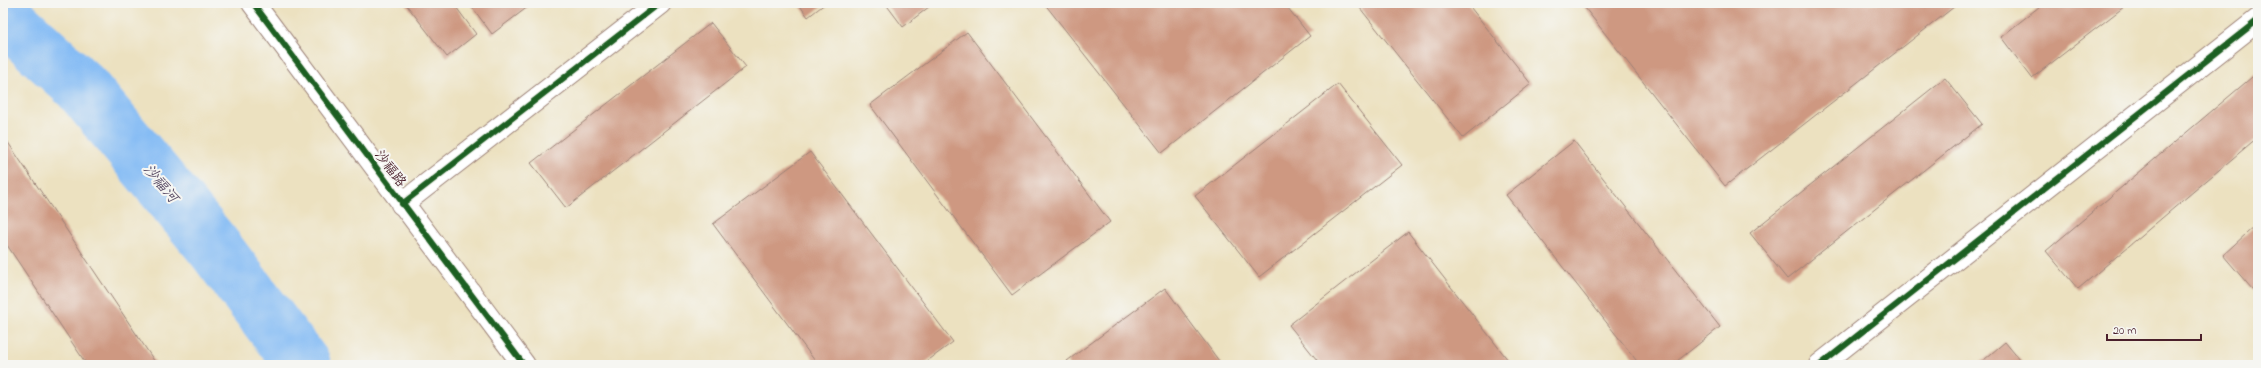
<svg xmlns="http://www.w3.org/2000/svg" width="2261" height="368" font-family="'Indie Flower','LXGW WenKai TC',sans-serif">
<style>
.lines{fill:none;stroke-linecap:round;stroke-linejoin:round}
.river{stroke:#84bbf4;stroke-width:56}
.building{fill:#ce9881}
.minor-casing{stroke:#9b8076;stroke-width:24}
.tertiary-casing{stroke:#9b8076;stroke-width:24}
.minor{stroke:#fff;stroke-width:22}
.tertiary{stroke:#fff;stroke-width:22}
.cycleway-casing{stroke:#f6f6f2;stroke-width:8}
.cycleway{stroke:#1b5e20;stroke-width:6}
.labels{text-anchor:middle;stroke-width:4;stroke-linejoin:round;paint-order:stroke}
.street-label{font-size:14px;fill:#4a1f2b;stroke:#f6f6f2}
.water-label{font-size:15px;font-style:italic;fill:#5b4e67;stroke:#f6f6f2}
</style>
<rect width="100%" height="100%" fill="#f6f6f2"/>
<filter id="ink" filterUnits="userSpaceOnUse"><feTurbulence type="fractalNoise" baseFrequency=".025" numOctaves="2"/><feDisplacementMap in="SourceGraphic" scale="8" xChannelSelector="R" yChannelSelector="G"/><feConvolveMatrix kernelMatrix="1 2 1 2 8 2 1 2 1" color-interpolation-filters="sRGB"/></filter>
<filter id="wash" filterUnits="userSpaceOnUse"><feTurbulence type="fractalNoise" baseFrequency=".012" numOctaves="4" result="noise"/><feDisplacementMap in="SourceGraphic" scale="16" xChannelSelector="R" yChannelSelector="G"/><feGaussianBlur stdDeviation="0.9" result="paint"/><feColorMatrix in="noise" values="0 0 0 0 0 0 0 0 0 0 0 0 0 0 0 0 0 1.4 0 .05"/><feComposite in="paint" operator="in"/></filter>
<g filter="url(#wash)">
<rect width="100%" height="100%" fill="#ece1c0"/>
<g class="lines">
<path class="river" d="M3,15L81,87L213,246L303,365"/>
</g>
<g id="blocks">
<path class="building" d="M405,3H453L476,34L447,57Z
M469,3H533L492,34Z
M798,3H826L808,17Z
M885,3H934L903,27Z
M1044,3H1284L1310,36L1162,153Z
M1356,3H1467L1531,84L1463,138Z
M1581,3H1959L1725,186Z
M2044,3H2129L2032,78L2001,37Z
M711,23L746,67L566,208L531,163Z
M967,32L1110,222L1012,295L870,105Z
M2258,72V137L2078,289L2046,251Z
M1945,78L1982,124L1787,279L1750,233Z
M1338,84L1402,165L1259,277L1195,196Z
M3,135L157,365H87L3,239Z
M1574,141L1720,327L1672,365H1640L1506,195Z
M810,152L953,342L922,365H818L713,224Z
M2257,224L2258,225V296L2223,255Z
M1408,232L1512,365H1321L1289,325Z
M1165,288L1222,365H1070L1067,361Z
M2005,342L2024,365H1978Z"/>
</g>
</g>
<g filter="url(#ink)">
<use href="#blocks" fill-opacity="0" stroke="#9b8076" stroke-width="1"/>
<g class="lines">
<defs>
<path id="minor" d="M402,204L660,3
M1820,365L2258,20"/>
<path id="tertiary" d="M253,3L524,365"/>
</defs>
<use href="#minor" class="minor-casing"/>
<use href="#tertiary" class="tertiary-casing"/>
<use href="#minor" class="minor"/>
<use href="#tertiary" class="tertiary"/>
<defs>
<path id="cycleway" d="M253,3L524,365
M402,204L660,3
M1820,365L2258,20"/>
</defs>
<use href="#cycleway" class="cycleway-casing"/>
<use href="#cycleway" class="cycleway"/>
</g>
</g>
<g class="labels">
<g class="street-label">
<text transform="translate(391 168) rotate(53)" y="5">沙福路</text>
</g>
<g class="water-label">
<text transform="translate(161 183) rotate(50)" y="5">沙福河</text>
</g>
</g>
<rect width="2261" height="368" fill="none" stroke="#f6f6f2" stroke-width="16"/>
<path d="M2107 334v6h94v-6" fill="none" stroke="#4a1f2b" stroke-width="2"/>
<text x="2113" y="334" font-size="12" fill="#4a1f2b" stroke="#f6f6f2" stroke-width="3" paint-order="stroke">20 m</text>
</svg>
